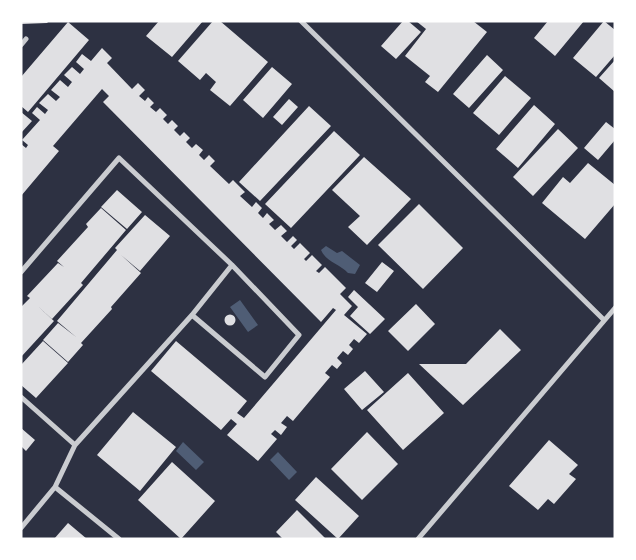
<svg xmlns="http://www.w3.org/2000/svg" width="636" height="560" font-family="Georgia,serif">
<style>
.water{fill:#4f5d75}
.building{fill:#e0e0e3}
.lines{fill:none;stroke-linecap:round;stroke-linejoin:round}
.minor{stroke:#caccd0;stroke-width:5}
</style>
<rect width="100%" height="100%" fill="#2d3142"/>
<path class="water" d="M326,246L337,253L342,251L360,265L355,274L348,273C340,264 326,262 321,250Z
M240,300L258,325L248,332L230,307Z
M183,442L204,462L196,470L176,451Z
M278,452L297,472L289,480L270,460Z"/>
<path class="building" d="M21,21H49L47,23L21,24Z
M159,21H203L172,57L146,36Z
M213,21H220L268,62L230,106L210,90L216,82L206,73L200,80L178,61Z
M403,21H408L421,32L396,59L381,46Z
M416,21H473L487,32L438,92L425,82L430,76L405,56L426,29Z
M548,21H584L555,56L534,38Z
M604,21L615,30V55L596,77L573,58Z
M68,22L89,40L28,112L21,106V77Z
M102,48L112,58L107,63L132,89L138,83L145,90L139,96L145,101L148,97L154,103L150,107L156,112L160,108L167,115L163,119L168,124L172,120L178,126L174,130L180,136L184,132L190,138L186,142L192,148L196,144L203,150L199,155L204,160L209,155L215,161L210,166L229,184L233,180L245,192L240,196L252,207L256,202L262,208L258,213L263,218L267,213L274,220L269,224L275,230L281,225L287,231L281,236L287,242L293,236L297,240L291,246L294,249L300,243L310,253L304,259L306,261L312,255L322,265L316,271L319,273L325,267L346,288L340,294L352,306L344,315L367,334L359,343L354,339L349,345L353,349L348,355L343,351L337,358L342,363L337,369L332,365L325,373L330,377L293,421L287,416L281,423L287,427L281,435L275,430L271,434L277,439L258,461L227,435L237,424L231,419L221,430L151,371L176,341L247,401L237,413L244,418L336,310L333,308L321,322L103,102L109,96L102,89L53,146L59,151L21,196V144L26,148L28,145L22,140L40,120L32,113L37,107L45,114L48,110L39,103L48,94L56,101L60,97L51,90L60,80L68,87L72,82L64,75L72,67L80,74L84,69L76,62L82,54L91,61Z
M487,55L503,70L469,108L453,94Z
M615,60V92L599,78Z
M272,67L292,84L263,118L243,100Z
M505,76L531,98L499,135L473,113Z
M289,99L298,107L282,125L273,117Z
M534,105L555,124L518,168L496,149Z
M309,106L331,126L260,201L239,182Z
M21,112L32,121L21,133Z
M606,122L615,129V140L598,160L584,148Z
M558,129L578,148L533,196L513,177Z
M334,131L360,155L291,228L265,204Z
M364,157L411,199L367,245L348,227L360,216L332,190Z
M588,163L615,185V204L585,239L542,203L563,177L570,183Z
M117,190L142,212L127,229L101,207Z
M419,204L463,248L423,289L378,245Z
M101,208L126,230L81,283L83,285L52,319L34,303L54,321L21,357V307L30,298L27,296L58,263L64,267L57,261L88,227L86,224Z
M145,215L170,236L140,271L121,255L141,273L111,307L112,309L81,343L83,345L68,362L43,340L58,323L76,337L57,321L117,250L115,248Z
M382,262L394,271L377,292L365,283Z
M354,290L385,319L370,334L350,316L358,307L348,297Z
M416,304L435,324L408,351L388,331Z
M224.5 320a5.5 5.5 0 1 1 11 0a5.5 5.5 0 1 1-11 0Z
M500,329L521,350L463,405L419,364H466Z
M43,341L68,363L36,398L21,385V365Z
M365,371L384,392L362,410L344,389Z
M408,373L444,413L403,450L367,410Z
M133,412L176,447L140,491L97,455Z
M21,428L35,440L26,451L21,446Z
M367,432L398,464L362,500L331,469Z
M549,440L578,465L569,474L576,479L554,504L548,499L538,510L509,486Z
M172,462L215,501L181,539L138,500Z
M316,477L359,516L338,539L295,500Z
M297,510L326,539H283L276,532Z
M68,523L87,539H54Z"/>
<g class="lines">
<path class="minor" d="M301,21L604,320
M21,45L26,39
M21,272L119,158L232,265
M21,397L75,445
M55,487L119,539
M21,528L55,487L75,445L192,315L232,265L299,335L265,377L192,315
M418,539L615,308"/>
</g>
<rect width="636" height="560" fill="none" stroke="#ffffff" stroke-width="45"/>
</svg>
